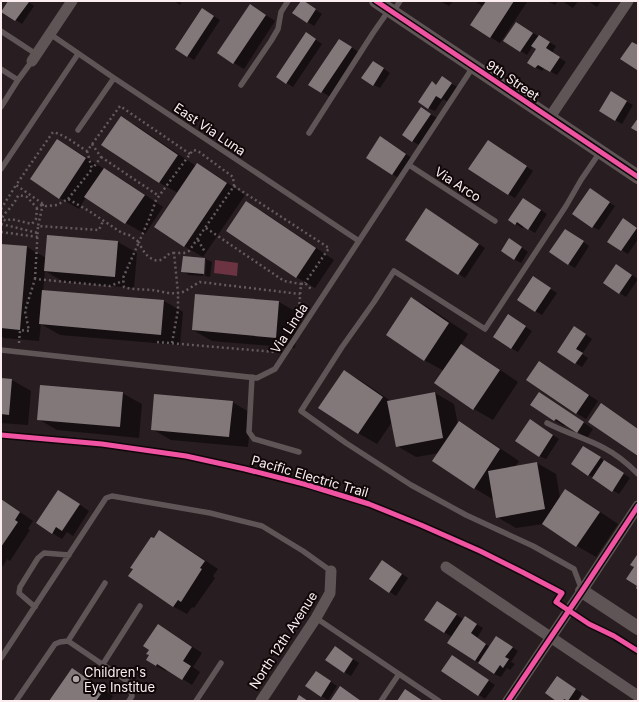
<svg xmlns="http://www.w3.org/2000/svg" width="639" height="702" font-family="Inter,sans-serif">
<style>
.water{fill:#6c3442}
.shadow{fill:#0007}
.building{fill:#82787a}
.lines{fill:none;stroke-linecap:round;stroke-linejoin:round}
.path{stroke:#645b5d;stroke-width:2.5;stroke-dasharray:2 3;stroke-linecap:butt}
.service{stroke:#5f5557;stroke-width:5.5}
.minor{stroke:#5f5557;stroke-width:11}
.tertiary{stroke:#5f5557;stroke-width:14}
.cycleway-casing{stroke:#0f0708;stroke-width:8}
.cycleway{stroke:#f153a3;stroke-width:5}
.poi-dot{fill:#b1a4a7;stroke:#0f0708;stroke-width:1.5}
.labels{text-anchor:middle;stroke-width:4;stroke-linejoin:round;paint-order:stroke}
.street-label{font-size:13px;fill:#fbedf0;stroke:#0f0708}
.poi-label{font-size:13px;fill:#fbedf0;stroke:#0f0708;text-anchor:start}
</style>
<rect width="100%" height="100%" fill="#281d20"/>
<path class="water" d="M215,260L238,263L237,276L214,273Z"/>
<path class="shadow" d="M9,1H27L34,6L22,24L2,11Z
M174,1H182L180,5Z
M302,1L322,14L314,26L294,13Z
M440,1H453L449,6Z
M474,1H525L527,2L500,43L490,37L484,7Z
M547,1H558L555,5Z
M562,1H578L573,8Z
M588,1H601L597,7Z
M260,11L275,21L244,69L218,53Z
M209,13L220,20L194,60L176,49Z
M516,23L556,46L552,53L566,62L557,75L544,68L542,71L528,63L537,49L533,46L527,55L505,41Z
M312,37L322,44L293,87L277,77Z
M350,46L361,54L332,98L310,85Z
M380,66L390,73L380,88L374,85Z
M448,82L458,87L448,102L443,99L435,111L428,108L437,86Z
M611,93L633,105L622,124L600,111Z
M427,112L437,118L419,145L412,141Z
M121,117L140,128L196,166L197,164L216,175L245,195L203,257L184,246L178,193L160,183L103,144Z
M57,140L76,151L104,169L123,180L163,207L145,234L126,223L86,197L79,209L60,198Z
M390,144L415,160L402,180L392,174Z
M495,145L533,171L515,198L508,194Z
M596,194L615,206L599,230L593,227Z
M524,199L547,214L535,233L524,226L522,228L510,220Z
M246,202L265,213L334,260L315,288L296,277Z
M427,209L485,248L465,278L406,239Z
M630,223L638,229V239L628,254L608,242Z
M572,234L589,246L575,268L568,264Z
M118,242L137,253L134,288L64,282L45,271L43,291L164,301L183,312L180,345L60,335L41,324L39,341L4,338L1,336V245L27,247L46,258Z
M516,243L528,252L521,263L514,259Z
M184,257L205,259L212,262L210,277L205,276L206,260H204L203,276L189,275L182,271Z
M623,269L638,279L626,297L604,283Z
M539,282L557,293L542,315L535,311Z
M196,295L279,302L298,313L295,348L212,341L193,330Z
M412,298L431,309L468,334L461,345L480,356L518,382L493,420L474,409L444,371L424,360Z
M515,320L532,331L518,352L511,348Z
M581,331L592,339L582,354L588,358L582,367L558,352Z
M549,368L598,401L586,419L576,413Z
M344,371L363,382L391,401L435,393L454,404L458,425L460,423L479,434L519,461L515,467L537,463L556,474L560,498L565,490L584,501L618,524L596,557L577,546L543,524L516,528L497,517L494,500L474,488L439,453L416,457L397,446L392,422L377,444L358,433L320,407Z
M1,379L12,380L31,391L28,425L1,423Z
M122,393L142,404L139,438L57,430L38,419Z
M540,393L593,429L587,438L566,424L564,426L554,420Z
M232,402L251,413L248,447L171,440L152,429Z
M537,424L559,439L546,459L539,456Z
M590,451L630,478L619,494L589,475Z
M69,497L89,511L73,536L67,532L62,539L52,533Z
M1,499L33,521L28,529L30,530L10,561L7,559L3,566L1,565Z
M160,531L173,539L218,569L213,576L215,578L194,608L192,607L187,614L174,607L129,576Z
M389,565L408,578L396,596L370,579Z
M444,606L464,620L472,621L483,628L477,638L490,647L503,641L518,651L511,662L515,664L510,670L507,668L501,677L494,674L475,660L452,637L444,632Z
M168,631L202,653L193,667L200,672L192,685L167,669L166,671L156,666Z
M341,651L359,663L351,676L344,672Z
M459,660L495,685L485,699L443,671Z
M72,669L113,696L110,701H50Z
M322,676L337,686L328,700L321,696Z
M563,681L582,693L577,701H558Z"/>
<path class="building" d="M8,1L29,2L15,21L1,12Z
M301,1H304L316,9L307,23L292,13Z
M486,1H514L490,38L470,25Z
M250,4L266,15L233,64L217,53Z
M202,8L214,16L187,57L175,49Z
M516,22L533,33L520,52L503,41Z
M306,32L316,39L286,84L276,77Z
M539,35L550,42L546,48L560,57L550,72L538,65L535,68L527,63L536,49L531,46Z
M339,39L352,47L321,93L308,85Z
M632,42L638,45V68L637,70L620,59Z
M373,61L384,68L373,86L361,78Z
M442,76L452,83L441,99L436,96L428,109L418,102L432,81L436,85Z
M611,91L627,101L615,121L599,111Z
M421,107L431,114L412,142L402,135Z
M121,116L178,155L159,183L101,145Z
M638,118V132L631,128Z
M380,136L406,154L392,175L366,158Z
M57,139L86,158L59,199L30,179Z
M488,140L527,166L508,195L468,169Z
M197,163L227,183L184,247L154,227Z
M104,168L145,195L125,224L84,197Z
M590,188L610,202L592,228L572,214Z
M523,198L541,210L528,230L517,222L515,225L508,220Z
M246,201L316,248L296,278L226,231Z
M426,208L479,244L458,275L405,240Z
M623,218L637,228L621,251L607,242Z
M565,229L584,241L568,265L549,252Z
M47,235L118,241L115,277L44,271Z
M509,238L522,247L514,260L501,251Z
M1,244L27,246L20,330L1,328Z
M183,256L205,258L204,274L181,272Z
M616,264L632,275L619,294L603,283Z
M533,276L551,288L535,312L517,300Z
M42,290L164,300L161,335L39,324Z
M195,294L279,301L276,338L192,330Z
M411,297L449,323L424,361L386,335Z
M508,314L526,326L511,349L493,337Z
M574,326L586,334L576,349L583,353L575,364L557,352Z
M461,344L500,370L473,410L434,383Z
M539,361L589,395L576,414L526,380Z
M344,370L383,397L358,434L318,408Z
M1,378L12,379L9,415L1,414Z
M40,385L123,392L120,427L37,420Z
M435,392L443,438L396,447L387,401Z
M539,392L584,422L577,433L556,419L554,421L530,405Z
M154,394L233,401L229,437L151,430Z
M601,403L638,429V456L588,422Z
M530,419L553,435L539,457L515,441Z
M459,421L500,449L474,489L432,461Z
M583,446L601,457L588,476L571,464Z
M604,460L624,473L612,492L592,478Z
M537,462L545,509L496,518L488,471Z
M565,489L600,512L576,547L542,524Z
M58,490L80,504L62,531L56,527L52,534L36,523Z
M1,499L20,512L15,520L18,522L1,547Z
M159,530L205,561L200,568L202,569L181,602L178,600L173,607L128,576L133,569L130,568L151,537L154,538Z
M637,555L638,556V590L636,588L637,586L626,579L634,567L630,565Z
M382,560L402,574L389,593L369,579Z
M437,601L457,614L444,633L424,620Z
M465,616L477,624L471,633L486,644L475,661L447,643Z
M158,624L192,647L183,661L191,666L182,680L157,664L156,666L146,660L149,655L146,654L149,650L143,646Z
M496,636L513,647L505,657L509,659L503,668L500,665L494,674L478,663Z
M335,646L353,659L344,673L325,660Z
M452,655L489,680L478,696L441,671Z
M72,668L104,690L96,701H49Z
M316,671L331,681L321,697L305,686Z
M557,676L576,689L568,701L564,699L563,701H556L545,693Z
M340,686L361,701H330Z
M405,689L423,701H397Z
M299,695L308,701H296Z
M582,695L591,701H578Z"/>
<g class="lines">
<path class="path" d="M92,144L101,157L93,168
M190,154L120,106L87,151C75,144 67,136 53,132L16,185L46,206L57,205L68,199L89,211L122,233L129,235L139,242L123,278L124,287C133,290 142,289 152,290C160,291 169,294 178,293C185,293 193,285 200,282L300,294
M101,157L159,196
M234,186L329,248L305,283
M68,199L92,169L87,151
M43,204L38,226L99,230L103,221
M37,208L36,219L32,224L11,219L6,221L2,218C5,212 10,209 13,204C16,201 16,198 19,195L27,197L37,208L43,204
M1,209L16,185
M1,224L38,233
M206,228L284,281L301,284
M1,232L38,237
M198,240L205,252
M35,279L38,226
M299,309L301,284L305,283L311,289
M157,342L275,352
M19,343L20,330L29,331L25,311L35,279L110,286L123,281
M172,343L178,310V293L174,253H184L189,251L234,186L233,177L198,151L193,150L156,200L150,217L139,242C142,251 152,265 163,259C167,256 168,253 174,253"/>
<path class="service" d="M393,12L400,1
M1,31L36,54
M50,34L114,78L359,241
M1,69L18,80L32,61
M241,85L271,41L278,29L281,12L288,1
M1,107L18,80
M78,130L114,78
M309,133L373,33L389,10
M409,165L495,221
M1,169L78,54
M1,350L257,378L275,369L473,67
M252,377L249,432L254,439L299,452
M547,423C566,433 586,438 604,448C616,454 628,464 638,474
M582,590L574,569L533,546L466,515L411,485L346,443L301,411L342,347L374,302L394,271L485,329L566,206L581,180L600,152
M35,607L19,593L20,587L38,558L44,553L69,555
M316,618L439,701
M68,641L105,583
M1,658L106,498L112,496L210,513L262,526L303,551L331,571
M103,664L140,606
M16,701L55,644L60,642L68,641L127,681L130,688L132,696L129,701
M196,701L221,663
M381,701L399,674"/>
<path class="minor" d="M32,61L72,1
M550,117L628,1
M446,567L638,696
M261,701L316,618L330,593L331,571
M508,701L582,591L638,506"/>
<path class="tertiary" d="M376,1L638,177
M582,591L638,628"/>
<defs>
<path id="cycleway" d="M376,1L638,177
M1,435L102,444L186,456L245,469L304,484L369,504L421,525L480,551L524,573L562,593L556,602L589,624L614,636L638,651
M508,701L582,591L638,506"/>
</defs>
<use href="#cycleway" class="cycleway-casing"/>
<use href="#cycleway" class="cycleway"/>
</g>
<circle class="poi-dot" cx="76" cy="679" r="4"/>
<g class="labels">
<g class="street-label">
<text transform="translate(513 80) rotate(34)" y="5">9th Street</text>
<text transform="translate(210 129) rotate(34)" y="5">East Via Luna</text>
<text transform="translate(458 184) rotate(33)" y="5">Via Arco</text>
<text transform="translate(289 328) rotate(-57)" y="5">Via Linda</text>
<text transform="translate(310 476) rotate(16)" y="5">Pacific Electric Trail</text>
<text transform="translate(283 640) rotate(-57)" y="5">North 12th Avenue</text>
</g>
<g class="poi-label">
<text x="84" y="677">Children's<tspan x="84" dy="15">Eye Institue</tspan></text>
</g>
</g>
<rect width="639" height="702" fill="none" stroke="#fbedf0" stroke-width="4"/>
</svg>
